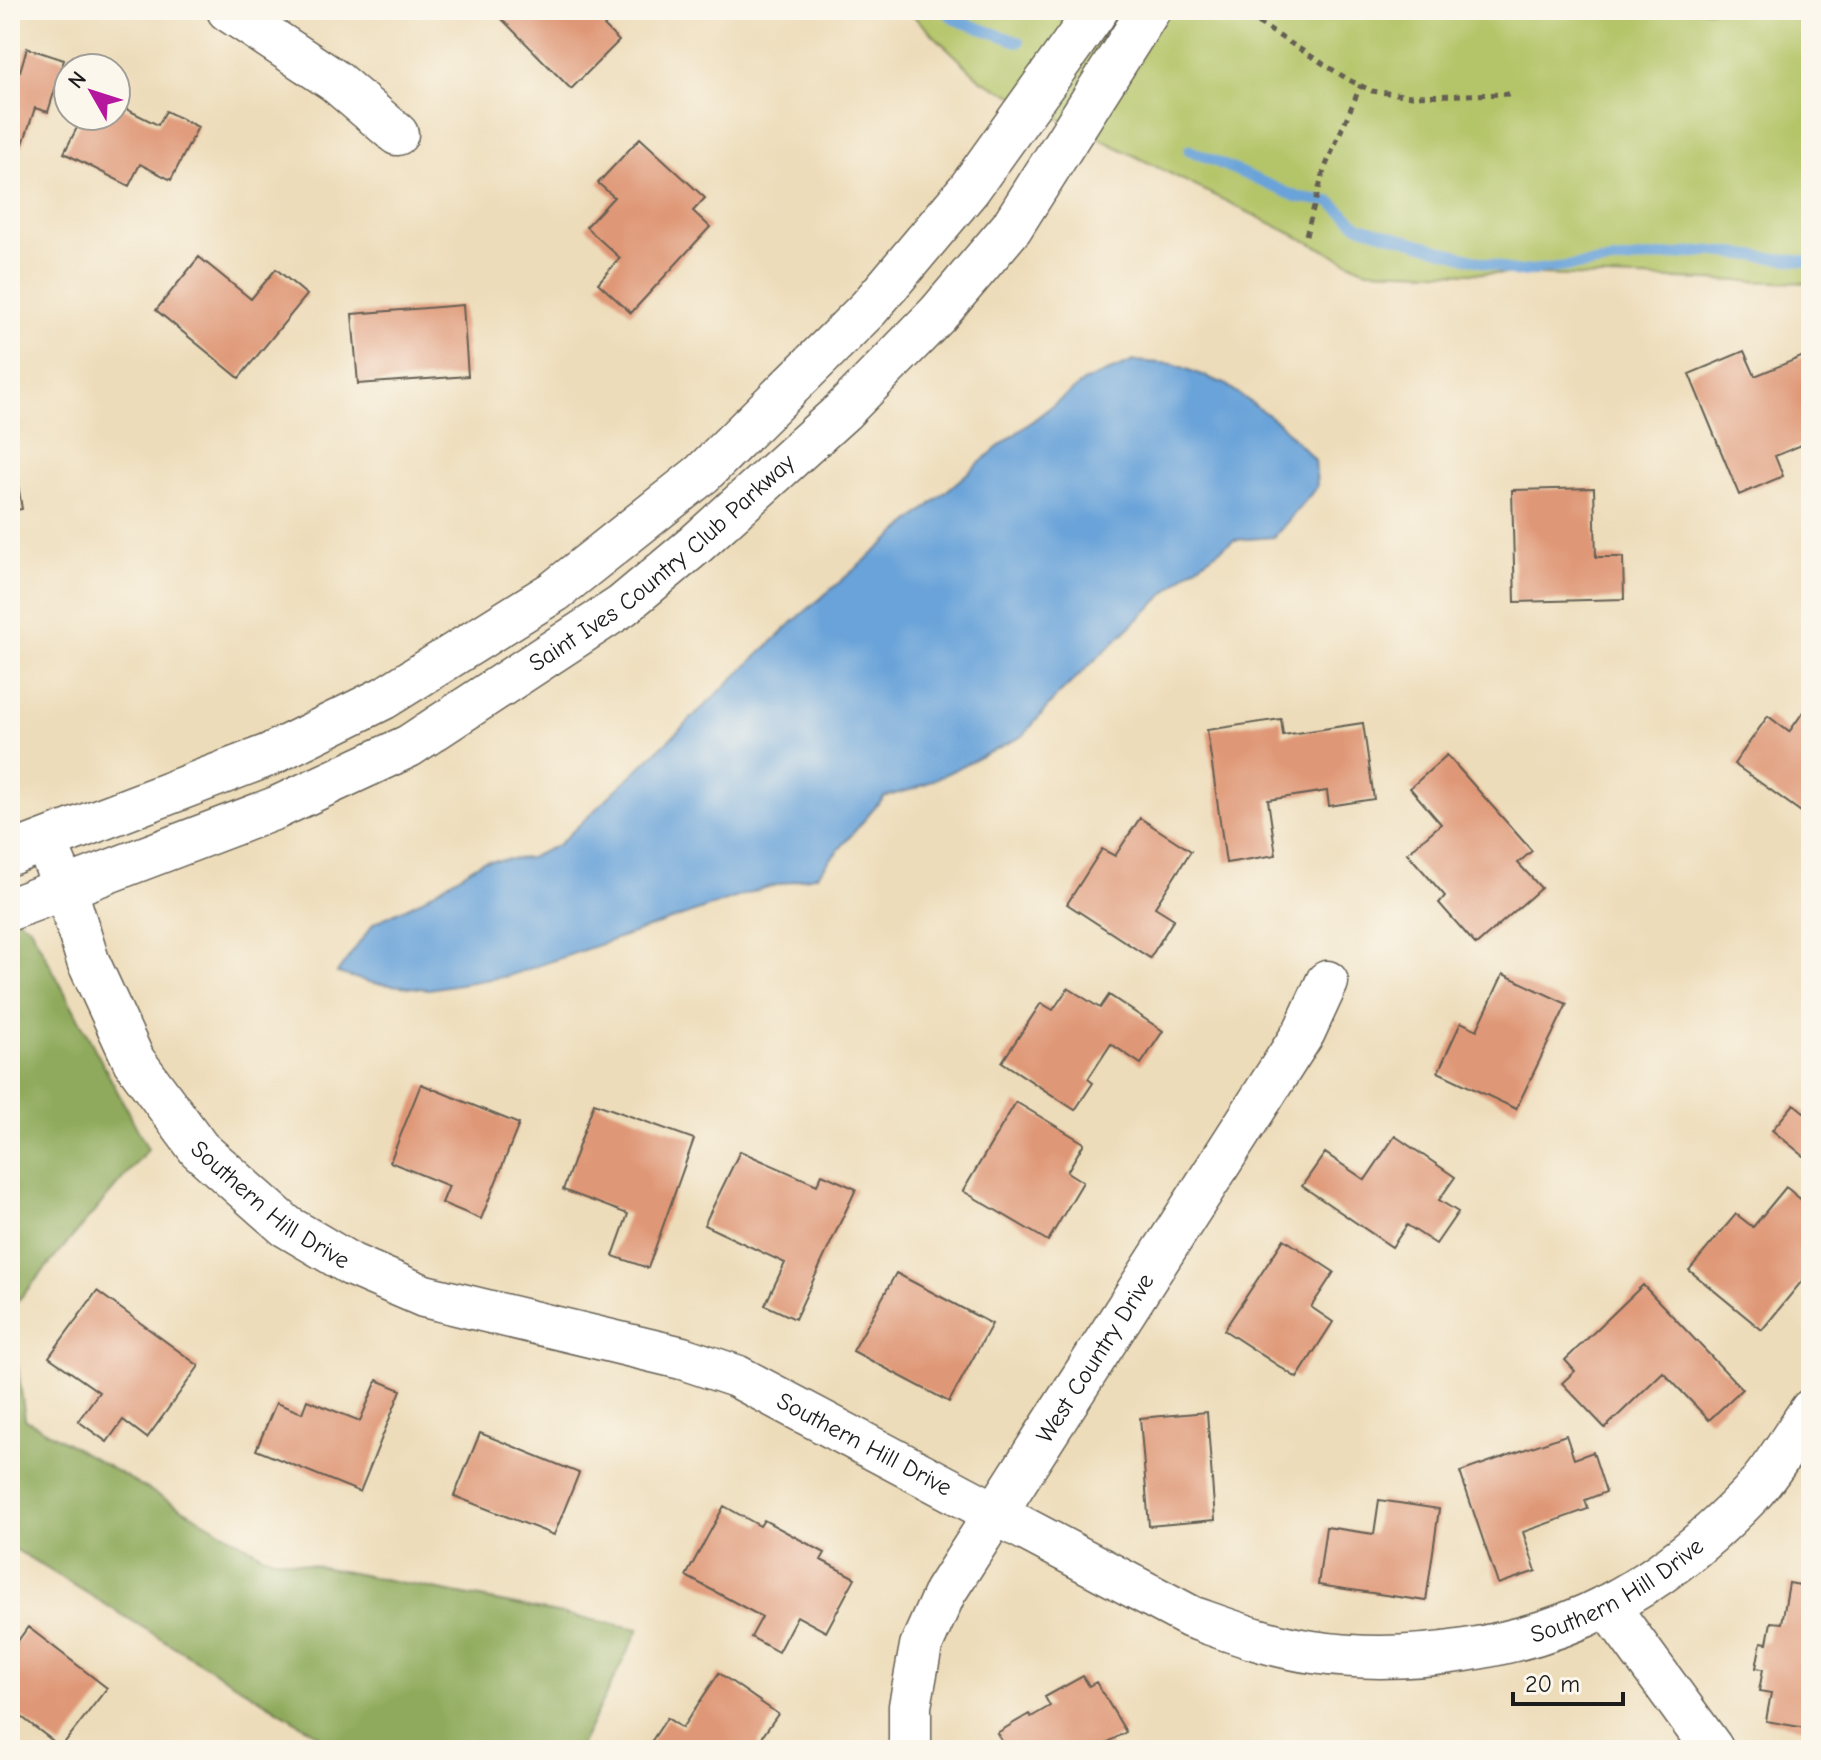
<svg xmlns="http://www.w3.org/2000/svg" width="1821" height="1760" font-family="'Comic Neue',sans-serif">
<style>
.green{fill:#b4c467;stroke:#687042;stroke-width:2}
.forest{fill:#8faa5c;stroke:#56633c;stroke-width:2}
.water{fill:#69a3d9;stroke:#42607a;stroke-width:2}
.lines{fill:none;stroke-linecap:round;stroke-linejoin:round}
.stream{stroke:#69a3d9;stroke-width:11}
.building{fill:#df9877}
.minor-casing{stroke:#655f53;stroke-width:45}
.path{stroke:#655f53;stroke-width:5;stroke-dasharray:6 6;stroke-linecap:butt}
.minor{stroke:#fff;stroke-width:42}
.labels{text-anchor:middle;stroke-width:6;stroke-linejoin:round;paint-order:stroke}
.street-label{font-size:24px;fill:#1c1c1c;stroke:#fbf7ec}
</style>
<rect width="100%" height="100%" fill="#fbf7ec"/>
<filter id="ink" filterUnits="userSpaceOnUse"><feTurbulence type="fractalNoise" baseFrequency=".0125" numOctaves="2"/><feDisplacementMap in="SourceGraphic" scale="16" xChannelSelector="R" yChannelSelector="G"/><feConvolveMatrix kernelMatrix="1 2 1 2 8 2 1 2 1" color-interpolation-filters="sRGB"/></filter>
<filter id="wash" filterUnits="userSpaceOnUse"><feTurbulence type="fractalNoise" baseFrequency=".006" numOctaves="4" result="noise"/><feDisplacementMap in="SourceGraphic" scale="32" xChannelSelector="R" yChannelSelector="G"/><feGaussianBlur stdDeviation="1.8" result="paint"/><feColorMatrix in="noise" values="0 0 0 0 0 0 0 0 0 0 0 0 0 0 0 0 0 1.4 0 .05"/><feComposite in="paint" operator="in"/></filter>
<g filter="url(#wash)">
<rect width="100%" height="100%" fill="#eddcb9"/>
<path class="green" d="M907,10H1811V283L1365,270L981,80Z"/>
<path class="forest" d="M10,914L30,927L148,1149L10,1310Z
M10,1313L25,1419L265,1556L639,1629L578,1750H369L330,1742L10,1546Z"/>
<path class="water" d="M1134,361L1174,364L1225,384L1279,423L1315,460L1317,487L1274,537L1234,540L1187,573L1056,697L1023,736L917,788L884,797L817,875L761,889L508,976L429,989L372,983L337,973L374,923L416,903L483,861L529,858L558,845L794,621L997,448L1085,381Z"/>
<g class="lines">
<path class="stream" d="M944,10L956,20L1019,42
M1189,150L1297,197L1331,202L1359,226L1516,272L1710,251L1811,262"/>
</g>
<g id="blocks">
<path class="building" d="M493,10H620L604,26L619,41L571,89Z
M27,48L64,60L48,112L35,108L21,150L10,146V68L20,71Z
M116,104L158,125L166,111L198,127L171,180L140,164L129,186L64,153L83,116H116Z
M640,138L705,198L693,211L710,227L631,313L598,283L620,258L586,227L614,197L598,183Z
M199,257L251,299L276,269L307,295L239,378L156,310Z
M463,305L468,376L358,384L352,314Z
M1744,351L1755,376L1811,353V441L1775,456L1783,476L1739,495L1689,374Z
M10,436L22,509L10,511Z
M1594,488L1596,557H1623L1624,599L1515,602L1512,490Z
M1811,701V819L1734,764L1768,716L1789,732Z
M1281,719L1283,735L1363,723L1374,799L1329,806L1327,791L1268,800L1276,855L1226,863L1207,730Z
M1447,755L1532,851L1518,863L1541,888L1476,945L1439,903L1445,896L1407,853L1441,824L1410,788Z
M1140,818L1191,851L1155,907L1174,919L1150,958L1067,904L1102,849L1115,856Z
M1503,974L1567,1004L1516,1109L1438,1072L1461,1022L1477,1030Z
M1068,988L1100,1008L1109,995L1163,1031L1141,1064L1111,1044L1088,1079L1093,1083L1075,1110L1002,1062L1041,1003L1053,1010Z
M421,1084L519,1124L481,1219L442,1203L449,1186L390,1162Z
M1016,1102L1084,1143L1067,1172L1083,1182L1048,1241L963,1191Z
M594,1103L694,1139L648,1268L613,1256L628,1214L563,1190Z
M1794,1104L1811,1118V1162L1772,1130Z
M1395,1136L1455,1177L1439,1200L1458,1212L1436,1244L1407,1225L1392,1247L1302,1186L1325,1153L1365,1180Z
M740,1151L817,1185L822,1174L856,1189L795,1319L765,1305L785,1263L704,1225Z
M1786,1187L1811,1208V1270L1762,1330L1689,1270L1736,1214L1753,1227Z
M1284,1239L1334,1272L1311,1307L1333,1322L1297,1378L1224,1330Z
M896,1273L992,1324L949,1402L853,1351Z
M1643,1285L1742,1389L1709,1420L1663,1372L1605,1428L1562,1383L1575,1371L1565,1360Z
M97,1291L199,1366L147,1438L123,1420L107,1442L78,1421L99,1392L49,1357Z
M377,1380L401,1390L360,1492L256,1450L276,1403L302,1413L307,1400L360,1421Z
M1207,1412L1215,1520L1149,1526L1140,1418Z
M480,1433L579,1473L554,1535L454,1496Z
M1566,1435L1574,1459L1593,1452L1606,1492L1585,1500L1588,1509L1523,1532L1536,1571L1498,1584L1460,1472Z
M1379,1500L1439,1509L1426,1601L1318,1585L1326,1527L1374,1534Z
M724,1506L760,1526L764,1520L825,1553L821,1560L855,1578L826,1632L797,1616L778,1652L751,1637L762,1617L686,1576Z
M1789,1583L1811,1587V1729L1766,1721L1771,1693L1759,1691L1763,1669L1756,1668L1761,1642L1767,1643L1771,1622L1782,1623Z
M28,1627L107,1688L61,1747L10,1708V1641L15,1645Z
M719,1673L778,1714L753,1750H657L649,1745L667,1718L682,1728Z
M1083,1676L1089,1686L1096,1682L1126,1732L1108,1742L1113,1750H1007L997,1733L1029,1714L1031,1717L1050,1706L1045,1697Z"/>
</g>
</g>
<g filter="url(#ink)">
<use href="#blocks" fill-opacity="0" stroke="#655f53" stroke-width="2"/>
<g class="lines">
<defs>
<g id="minor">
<path d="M228,10L335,81L397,134"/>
<path id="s1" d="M45,841L66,890L88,961L134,1061L199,1149L286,1226L352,1265L424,1296L682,1358L736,1376L1191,1617C1231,1631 1270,1646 1313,1652C1406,1666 1524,1649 1608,1605C1661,1578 1710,1537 1751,1494C1774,1469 1792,1437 1811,1410"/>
<path d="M10,854L269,755L384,698L555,591L702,474L869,308L969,189L1097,10"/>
<path id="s2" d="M10,909L276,808L409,746L622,606L695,545L843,411L938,314L1011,228L1149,10"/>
<path d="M1608,1606L1713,1750"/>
<path id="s3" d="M910,1750V1706L921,1646L945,1592L1304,1032L1327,982"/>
</g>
</defs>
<use href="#minor" class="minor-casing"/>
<path class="path" d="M1238,10L1349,80L1372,91L1412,96L1511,94
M1306,235L1324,170L1361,85"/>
<use href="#minor" class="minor"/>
</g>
</g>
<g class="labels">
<g class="street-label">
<text dy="8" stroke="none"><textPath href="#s2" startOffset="744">Saint Ives Country Club Parkway</textPath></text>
<text dy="8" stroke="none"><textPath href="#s1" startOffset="438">Southern Hill Drive</textPath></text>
<text dy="8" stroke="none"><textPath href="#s3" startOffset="442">West Country Drive</textPath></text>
<text dy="8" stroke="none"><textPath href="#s1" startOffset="1086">Southern Hill Drive</textPath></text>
<text dy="8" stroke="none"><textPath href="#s1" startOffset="1900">Southern Hill Drive</textPath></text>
</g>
</g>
<rect width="1821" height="1760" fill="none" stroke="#fbf7ec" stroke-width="40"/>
<g transform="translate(92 92) rotate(309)"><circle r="38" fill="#fbf7ec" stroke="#a29f99" stroke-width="2"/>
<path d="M0-6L14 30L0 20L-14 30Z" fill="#b5179e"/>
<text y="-12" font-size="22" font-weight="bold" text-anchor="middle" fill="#1c1c1c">N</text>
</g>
<path d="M1513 1692v12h110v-12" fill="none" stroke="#1c1c1c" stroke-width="4"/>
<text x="1525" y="1692" font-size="24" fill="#1c1c1c" stroke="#fbf7ec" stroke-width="6" paint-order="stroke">20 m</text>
</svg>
